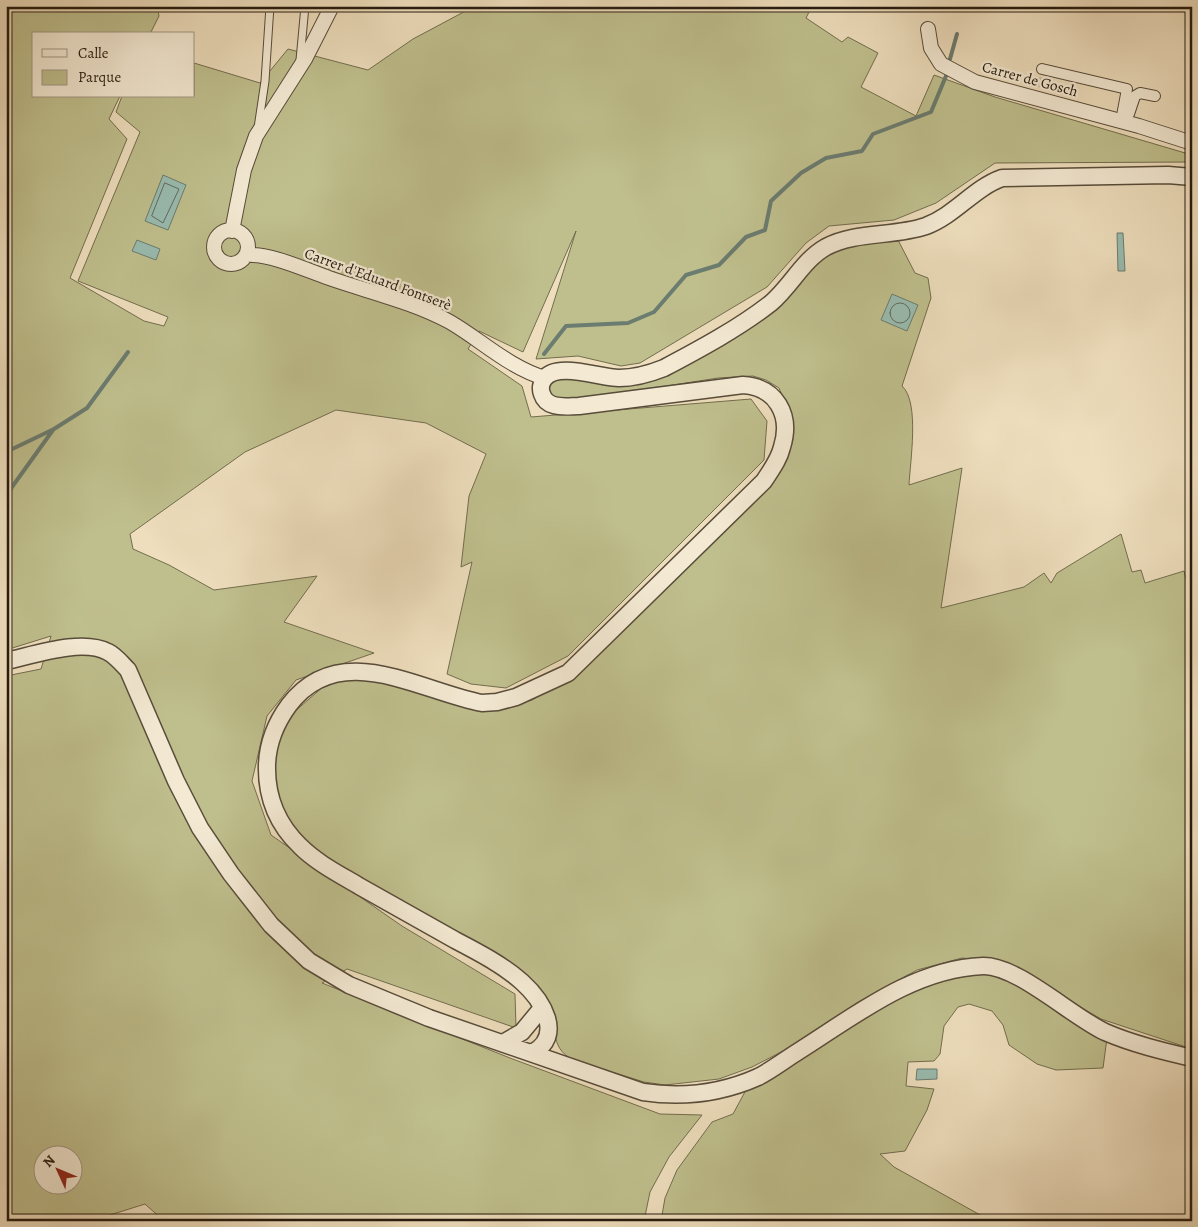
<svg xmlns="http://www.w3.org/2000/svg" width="1198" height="1227" font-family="Alegreya,serif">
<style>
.green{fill:#bfbf8d;stroke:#726d4e;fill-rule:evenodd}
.water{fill:#99bcb0;stroke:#6b7c70}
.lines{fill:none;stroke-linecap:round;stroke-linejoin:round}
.shore{stroke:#606c60;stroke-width:1}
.stream{stroke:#6b7c70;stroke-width:4}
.pedestrian-tunnel{stroke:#c6b79a;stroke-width:10;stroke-dasharray:10 5;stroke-linecap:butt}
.service-casing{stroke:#584c3a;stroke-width:9}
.pedestrian-casing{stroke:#584c3a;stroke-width:12}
.minor-casing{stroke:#584c3a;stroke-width:16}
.tertiary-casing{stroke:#584c3a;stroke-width:19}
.service{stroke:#f4ead4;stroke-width:7}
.pedestrian{stroke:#f4ead4;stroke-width:10}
.minor{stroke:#f4ead4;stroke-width:14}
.tertiary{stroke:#f4ead4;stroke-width:16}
.labels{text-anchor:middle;stroke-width:4.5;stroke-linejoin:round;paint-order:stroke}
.street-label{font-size:15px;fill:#261b0f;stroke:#f4ead4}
</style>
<rect width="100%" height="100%" fill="#eedebd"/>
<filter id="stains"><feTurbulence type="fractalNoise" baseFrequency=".004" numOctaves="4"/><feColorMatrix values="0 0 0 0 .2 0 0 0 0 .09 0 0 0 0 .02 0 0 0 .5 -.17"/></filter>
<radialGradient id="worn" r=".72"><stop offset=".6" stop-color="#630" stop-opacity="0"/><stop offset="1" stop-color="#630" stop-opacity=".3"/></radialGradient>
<path class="green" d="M6,6H157L159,16L150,34H34V96H120L109,119L127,139L70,278L144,321L164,326L168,317L78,281L140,132L116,112L122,96H194V63L260,83L288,49L368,70L413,39L475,6H812L806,18L842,42L848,37L878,53L861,87L916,116L934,75L995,97L1192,155V162L995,163L936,203L894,220L829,226L806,243L767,287L640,363L621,366L578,356L536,359L576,231L523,352L479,331L468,349L522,386L531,417L751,399L767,421L764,460L568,656L506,688L471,684L447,674L472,562L461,567L469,496L486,454L426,423L336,410L245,452L130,534L133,549L169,565L214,590L317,576L284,622L374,653L296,680L267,716L252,781L271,835L402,926L515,994L516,1028L347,969L322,983L510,1058L660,1114L702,1115L669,1157L650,1192L644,1221H164L145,1204L91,1221L6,1220V676L41,669L51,636L6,650ZM42,1154H72V1184H42Z
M898,240L915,273L928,278L931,298L902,386C920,402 910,462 909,485L962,468L941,608L1024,587L1044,573L1051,583L1057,573L1121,534L1132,572L1141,570L1145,583L1184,571L1192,603V1049L1101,1019L1003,962L962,958L917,970L858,1002L783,1051L752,1067L719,1079L665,1085L644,1082L573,1060C547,1046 559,1025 549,1002C544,991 534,983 526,975L330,860L313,848L299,835L283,811L274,786L273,761L284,727L294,712L324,686L344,679L369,678L509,706L532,700L552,688L760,495L787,407L779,388L766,380L753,376L718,378L565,402L554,400L546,386L558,377L667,370L822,256L859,242Z
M981,973L1003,978L1022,986L1062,1016L1107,1038L1103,1068L1056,1070L1037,1064L1009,1045L1003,1025L992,1011L969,1004L958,1007L944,1026L940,1054L934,1061L908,1062L906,1086L934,1089L927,1110L905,1151L880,1154L894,1167L991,1221H661L665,1198L677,1170L712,1122L733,1114L746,1090L805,1057L892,1001L934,980Z"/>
<path class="water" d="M163,175L186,185L168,230L145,221Z
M1117,233H1123L1125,271H1118Z
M137,240L160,249L156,260L132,251Z
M892,294L918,305L907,331L881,320Z
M917,1069H937V1079L916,1080Z"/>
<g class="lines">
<path class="shore" d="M165,183L179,189L163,223L152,216Z
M890 313a10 10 0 1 1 20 0a10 10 0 1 1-20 0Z"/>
<path class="stream" d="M950,59L957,34
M544,354L566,326L628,323L654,312L686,275L719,265L746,237L765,230L771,201L801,173L826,158L862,151L873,134L931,112L946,76
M6,452L54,429L87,408L128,352
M6,501L12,487L53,430"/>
<path class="pedestrian-tunnel" d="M1038,87L1042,69"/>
<defs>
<path id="service" d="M300,60L305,6
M258,128L265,81L270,6"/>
<path id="pedestrian" d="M1042,69L1127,89L1121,121
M1129,114L1135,96L1140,93L1155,96"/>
<path id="minor" d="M928,29L931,48L941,64L975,82L1139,126L1192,143
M214 247a17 17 0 1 1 34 0a17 17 0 1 1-34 0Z
M232,231L244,170L256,136L305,59L332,6
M246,255C270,253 306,270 329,278C369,292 414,302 450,322C481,340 510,368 545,378"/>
<path id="tertiary" d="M6,661C34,655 82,638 108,652C116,656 122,664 128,670L176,781L200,828L231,874L271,925L309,961L349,985L429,1018L643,1092C683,1098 720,1094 758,1077C772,1070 786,1059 799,1051C856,1015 913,969 983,966C1017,965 1071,1016 1105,1032C1133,1044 1162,1051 1192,1058
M503,1043L522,1032L541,1009
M532,1053C565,1036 542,1000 522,982C503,965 478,952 455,940C423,922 391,904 359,886C339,874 317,863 300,846C277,824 266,796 267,764C268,742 275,724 289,705C340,638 419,691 482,703L497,702L516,697L568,673L764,481C771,470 779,460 782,447C792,415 776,387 743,385L579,406C567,406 547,410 542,394C540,389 541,383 544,379C557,361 600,378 619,378C634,378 649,374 664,368C700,349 739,328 771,303C791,286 803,260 826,247C856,231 894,237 926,226C955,215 974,188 1002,178L1168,175L1192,177"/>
</defs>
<use href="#service" class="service-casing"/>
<use href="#pedestrian" class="pedestrian-casing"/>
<use href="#minor" class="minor-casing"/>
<use href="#tertiary" class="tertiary-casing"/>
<use href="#service" class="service"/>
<use href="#pedestrian" class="pedestrian"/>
<use href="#minor" class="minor"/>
<use href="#tertiary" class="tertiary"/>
</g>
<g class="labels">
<g class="street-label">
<text transform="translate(1030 79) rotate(15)" y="5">Carrer de Gosch</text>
<text transform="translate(378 279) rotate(20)" y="5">Carrer d'Eduard Fontserè</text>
</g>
</g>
<rect width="1198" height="1227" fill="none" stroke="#eedebd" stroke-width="25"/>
<rect x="8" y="8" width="1183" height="1212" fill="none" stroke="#261b0f" stroke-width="2.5"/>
<rect x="12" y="12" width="1173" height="1202" fill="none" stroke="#261b0f"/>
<rect x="32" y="32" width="162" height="65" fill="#f4ead4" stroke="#a29785"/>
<rect x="42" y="49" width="25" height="8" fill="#f4ead4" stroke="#a29785"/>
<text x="78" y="58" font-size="15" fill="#261b0f">Calle</text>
<rect x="42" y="70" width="25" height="15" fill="#bfbf8d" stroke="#a29785"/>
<text x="78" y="82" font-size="15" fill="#261b0f">Parque</text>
<g transform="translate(58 1170) rotate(314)"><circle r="24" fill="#f4ead4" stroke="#a29785"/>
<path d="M0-4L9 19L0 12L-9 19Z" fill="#8f2418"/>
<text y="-8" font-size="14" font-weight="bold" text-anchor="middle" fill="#261b0f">N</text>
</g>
<rect width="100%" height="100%" filter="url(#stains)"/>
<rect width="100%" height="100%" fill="url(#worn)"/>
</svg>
